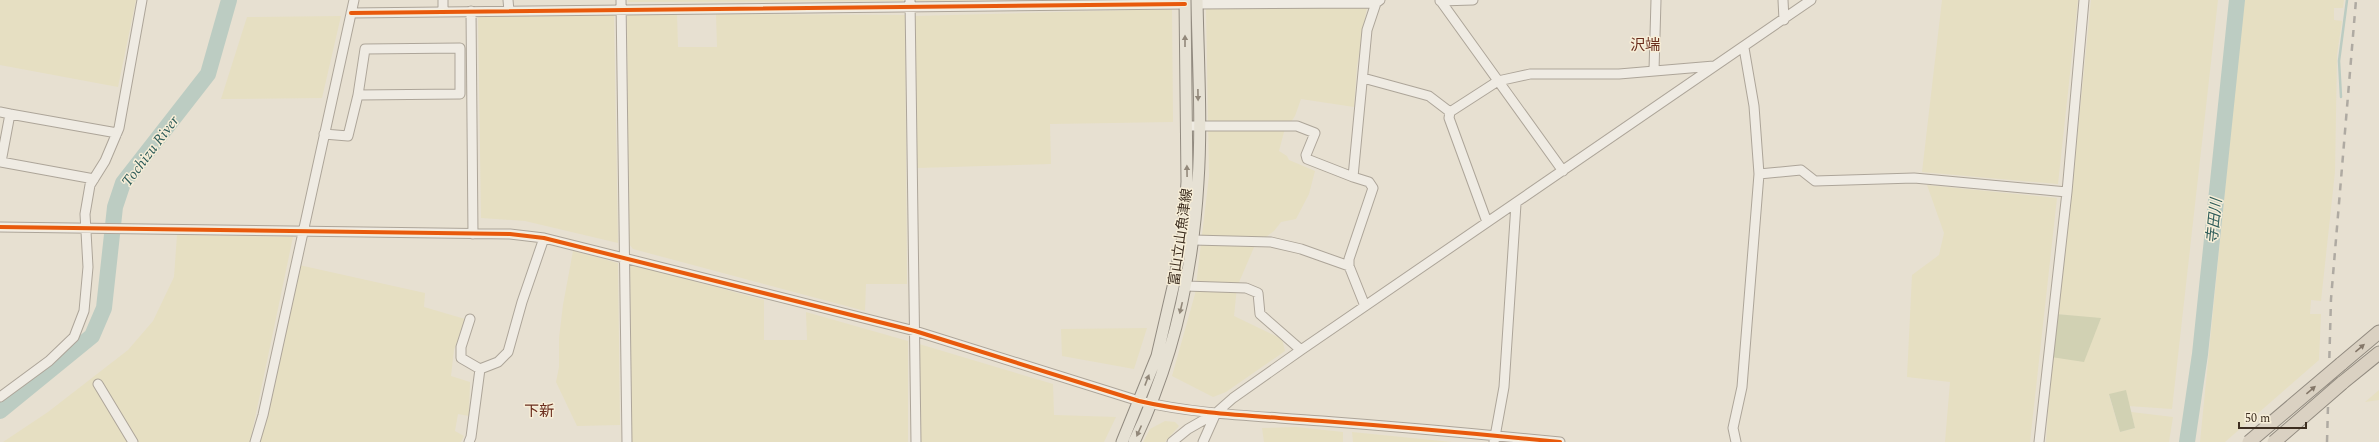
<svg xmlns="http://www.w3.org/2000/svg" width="2379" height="442" font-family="Spectral,'Noto Sans JP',serif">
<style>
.farmland{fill:#e6dfc2}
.cemetery{fill:#d1d1b3}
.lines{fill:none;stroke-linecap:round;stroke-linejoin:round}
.stream{stroke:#bcccc2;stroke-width:2.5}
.river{stroke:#bcccc2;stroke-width:16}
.minor-casing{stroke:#ada599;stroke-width:11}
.major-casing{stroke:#928b80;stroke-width:13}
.highway-casing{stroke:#928b80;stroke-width:15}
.minor{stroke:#efebe3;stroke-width:9}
.major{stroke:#e6e1d4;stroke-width:11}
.highway{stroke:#dad1c2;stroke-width:13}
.rail{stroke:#afaaa2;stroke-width:2.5;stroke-dasharray:7 7;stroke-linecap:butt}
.highway-bridge-casing{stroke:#928b80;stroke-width:15;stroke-linecap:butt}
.highway-bridge{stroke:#dad1c2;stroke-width:13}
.cycleway-casing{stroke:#f7eed8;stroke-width:6}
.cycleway{stroke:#e8590c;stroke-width:4}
.oneway{fill:#92887a}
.oneway2{fill:#847769}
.labels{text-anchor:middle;stroke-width:3;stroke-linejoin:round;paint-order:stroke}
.street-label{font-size:14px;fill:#3d2e20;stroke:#f7eed8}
.neighbourhood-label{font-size:15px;fill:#6b2e1e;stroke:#f7eed8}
.water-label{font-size:15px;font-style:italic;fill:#2f5d5a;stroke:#f7eed8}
</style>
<rect width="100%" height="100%" fill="#e7e0d1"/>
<path class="farmland" d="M0,0H136L118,87L0,65Z
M628,0H903V1L628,2Z
M913,0H1072L913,1Z
M1942,0H2078L2058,184L1922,172Z
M2091,0H2218L2172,409L2128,406L2109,395L2120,432L2135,428L2131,412L2173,417L2169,442H2046L2051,357L2101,319L2056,314L2070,208Z
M2244,0H2344L2343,8H2334V20L2342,21L2337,55L2335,172L2321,301L2311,300L2310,314H2321L2319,360L2225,442H2200Z
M1367,7L1357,66L1354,107L1301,99L1295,116L1284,132L1279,151L1287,156L1289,160L1315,171L1309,194L1296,219L1281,222L1274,231L1255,245L1237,287L1234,316L1282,339L1285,351L1226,392L1213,397L1172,376L1195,294L1209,176L1206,8Z
M1172,9L1173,122L1050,124L1051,164L917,168L915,16Z
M614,13L618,243L525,221L481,218L478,16Z
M677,13L678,47H717L716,14L905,15L907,284H866L865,311L633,249L629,244L627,14Z
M341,16L322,98L221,99L247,17Z
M1927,185L2057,198L2030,442H1945L1950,382L1907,377L1912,275L1939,255L1944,233Z
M177,235L293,237L250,442H3L48,412L128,350L153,321L174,277Z
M573,251L618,263L620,425L577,426L556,382L559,367V338L563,305Z
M630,264L764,300V340H807L806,312L908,341V442H632Z
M299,265L425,293L424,307L465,319L454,350L451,376L470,382L469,416L458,414L455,431L464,436L461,442H260Z
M1147,328L1134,369L1062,356L1061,329Z
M919,344L1053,384L1054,415L1116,417L1104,442H919Z
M2379,390V400L2365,402Z
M1165,421L1175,422L1179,426L1165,442H1143L1150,429Z
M1296,427L1343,432V442H1264L1262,428Z
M1352,432L1452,442H1353Z"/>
<path class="cemetery" d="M2056,314L2101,318L2084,362L2051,357Z
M2126,390L2135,428L2120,432L2109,394Z"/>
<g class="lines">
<path class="stream" d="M2341,97L2339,61L2347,0"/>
<path class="river" d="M0,411L92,336L104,308L115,207L123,183L208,74L229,0
M2187,442L2200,354L2237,0"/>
<defs>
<path id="minor" d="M508,0L509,11
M621,0L627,442
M910,0L916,442
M1440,0L1563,171
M1783,0L1784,20
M1440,1L1473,0
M1197,4L1376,3L1380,0
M443,11V0
M471,11L473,234
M351,13L1185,4
M460,48V94L358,95L365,49Z
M1654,70L1656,0
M1363,78L1429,96L1450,112
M0,112L10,114
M1186,126H1297L1315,133L1306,155L1307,159L1353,177
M324,134L348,136L358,95
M1759,174L1801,170L1815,181L1914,178L2067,192
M94,179L1,162L10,114L117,133
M1487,222L1449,118L1450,112L1498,81L1530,74H1619L1714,66
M0,227L510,234L544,238L915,331L1139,401C1199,415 1260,416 1322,421C1401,427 1480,434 1560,442
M1193,240L1271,242L1301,249L1349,266
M1185,286L1246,288L1258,293L1260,314L1301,350
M1365,306L1349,266V259L1373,188L1369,182L1353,177L1367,30L1376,3
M480,369L498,362L508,352L522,302L544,238
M98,384L133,442
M0,397L49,361L74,337L84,311L88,267L85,214L90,185L105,161L119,128L142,0
M255,442L263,415L354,0
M469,442L471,437L480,369L461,358V347L470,319
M1172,442L1188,429L1216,413L1233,398L1301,350L1811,0
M1203,442L1216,413
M1494,442L1504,387L1516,204
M1736,442L1733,428L1742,387L1759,174L1754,106L1744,48
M2039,442L2067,192L2084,0"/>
<path id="major" d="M1122,442L1157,356L1173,287L1183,236L1187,182L1185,0
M1134,442C1173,361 1193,271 1198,182C1202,122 1198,60 1197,0"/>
<path id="highway" d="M2341,364L2379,332
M2342,383L2379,353"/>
</defs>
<use href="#minor" class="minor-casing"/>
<use href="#major" class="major-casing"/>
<use href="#highway" class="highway-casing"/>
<use href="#minor" class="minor"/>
<use href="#major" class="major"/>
<use href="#highway" class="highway"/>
<path class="rail" d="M2327,442L2331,299L2356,0"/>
<defs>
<path id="highway-bridge" d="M2249,442L2341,364
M2274,442L2342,383"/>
</defs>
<use href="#highway-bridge" class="highway-bridge-casing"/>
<use href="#highway-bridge" class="highway-bridge"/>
<defs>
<path id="cycleway" d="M351,13L1185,4
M0,227L510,234L544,238L915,331L1139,401C1199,415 1260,416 1322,421C1401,427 1480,434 1560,442"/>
</defs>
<use href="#cycleway" class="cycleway-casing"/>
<use href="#cycleway" class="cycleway"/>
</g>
<defs><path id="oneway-solid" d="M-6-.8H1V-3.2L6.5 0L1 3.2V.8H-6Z"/></defs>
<g class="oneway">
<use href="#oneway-solid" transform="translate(1185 41) rotate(-90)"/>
<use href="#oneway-solid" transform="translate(1198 95) rotate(89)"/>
<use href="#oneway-solid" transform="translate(1187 171) rotate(-91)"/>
<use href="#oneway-solid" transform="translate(1181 308) rotate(103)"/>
<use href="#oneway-solid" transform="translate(1147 380) rotate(-69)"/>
<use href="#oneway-solid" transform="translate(1139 431) rotate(114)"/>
</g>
<g class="oneway2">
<use href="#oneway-solid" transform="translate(2360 348) rotate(-40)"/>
<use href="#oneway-solid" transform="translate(2311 390) rotate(-40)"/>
</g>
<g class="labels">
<g class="street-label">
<text transform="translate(1180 237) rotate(-82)" y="5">富山立山魚津線</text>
</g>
<g class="neighbourhood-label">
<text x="1645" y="50">沢端</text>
<text x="539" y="416">下新</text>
</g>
<g class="water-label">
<text transform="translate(150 151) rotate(-53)" y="5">Tochizu River</text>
<text transform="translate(2214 221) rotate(-84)" y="5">寺田川</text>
</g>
</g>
<path d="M2239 422v6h67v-6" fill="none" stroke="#3d2e20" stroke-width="2"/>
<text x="2245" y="422" font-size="12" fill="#3d2e20" stroke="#f7eed8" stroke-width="3" paint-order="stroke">50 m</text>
</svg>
